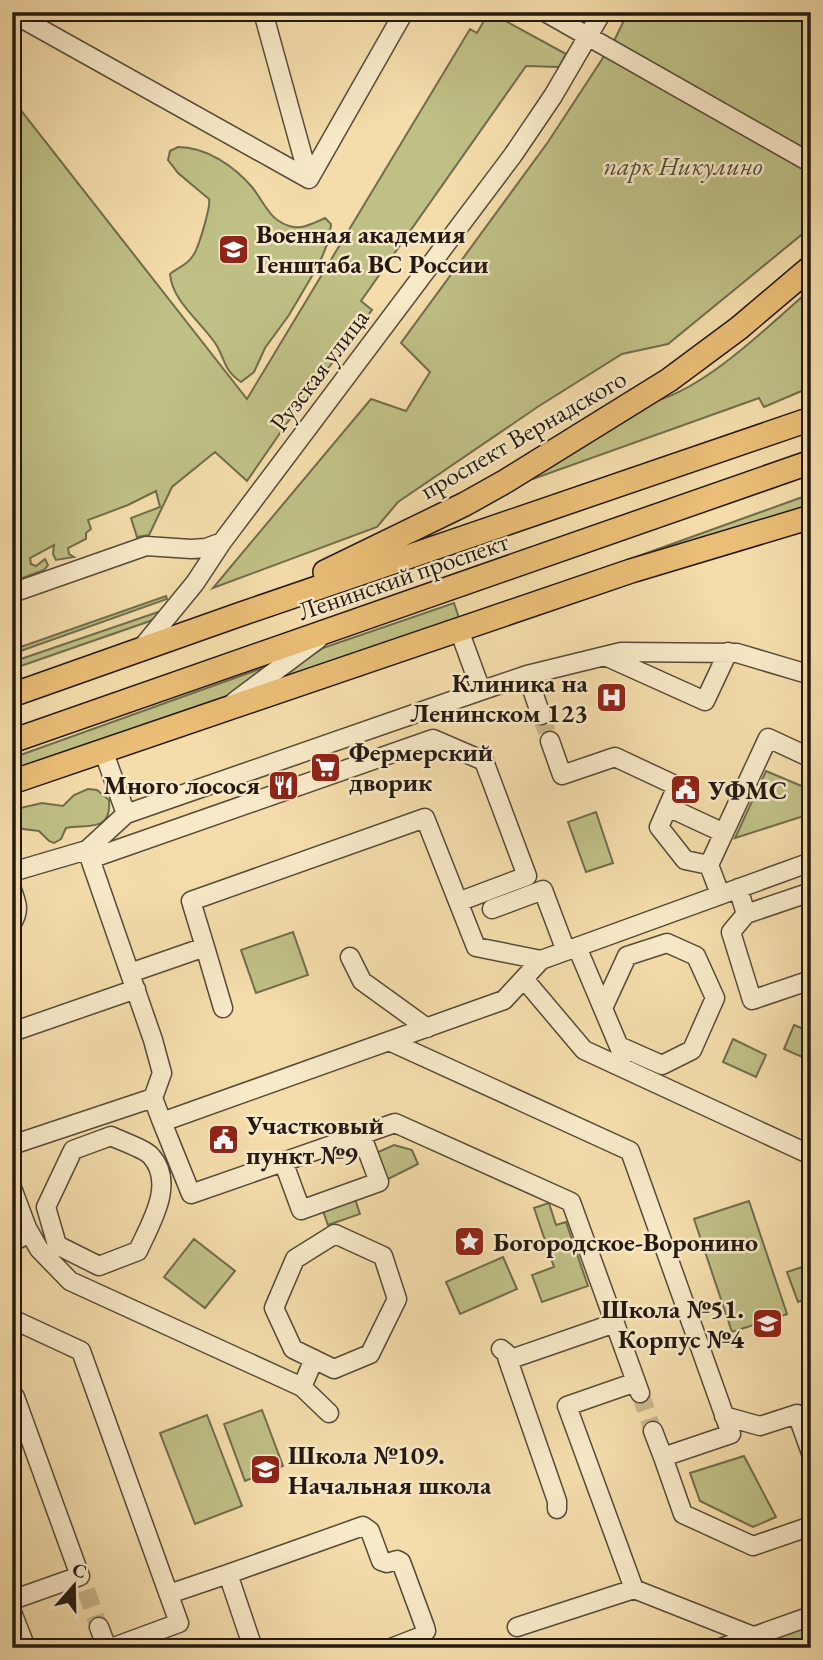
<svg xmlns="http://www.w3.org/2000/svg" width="823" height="1660" font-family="'EB Garamond',serif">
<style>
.green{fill:#bfc086;stroke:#716c4c;stroke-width:2}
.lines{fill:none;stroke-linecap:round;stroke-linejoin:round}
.minor-tunnel{stroke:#cab68c;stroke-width:18;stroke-dasharray:18 9;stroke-linecap:butt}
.minor-casing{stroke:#574a38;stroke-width:21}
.major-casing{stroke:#231912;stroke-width:26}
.minor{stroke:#f8e9c8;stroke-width:18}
.major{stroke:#eabe76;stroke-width:23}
.labels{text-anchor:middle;stroke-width:5;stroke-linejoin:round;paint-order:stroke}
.park-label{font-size:26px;font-style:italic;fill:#524b35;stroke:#f8e9c8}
.poi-label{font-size:26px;font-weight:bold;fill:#231912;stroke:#f8e9c8;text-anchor:start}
.street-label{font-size:26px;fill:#231912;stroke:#f8e9c8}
</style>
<rect width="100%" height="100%" fill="#f4ddab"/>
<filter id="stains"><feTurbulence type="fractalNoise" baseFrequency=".00286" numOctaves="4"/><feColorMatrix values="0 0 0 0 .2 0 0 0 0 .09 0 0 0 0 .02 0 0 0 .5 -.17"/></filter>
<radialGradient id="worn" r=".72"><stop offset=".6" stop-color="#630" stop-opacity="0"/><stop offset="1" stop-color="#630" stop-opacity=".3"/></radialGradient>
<path class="green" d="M489,12L566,54L559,67L526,66L361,301L372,310L287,423L247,481L215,452L172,487L149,535L137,537L131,518L160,507L156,491L128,505L88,520L91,529L86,533V539L68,548L69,554L74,557L56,560L53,554L54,545L30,558L31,564L36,566L45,559L48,565L44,570L12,582V99L247,399L470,29L477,33Z
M628,12H811V227L668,344L622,354L539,406L398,502L377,527L213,588L371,399L406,411L430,372L401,343L548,142L614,41Z
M178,147C206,147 234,166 252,187C265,203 270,223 294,227C303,229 316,222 325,218L331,224L329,240L319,264L289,315L265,348L254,372L241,382C224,370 226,362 217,346C203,323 172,302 170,274C177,268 187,265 192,257C198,251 211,206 209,199L178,173L168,160L170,151Z
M811,289V387L764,407L759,398L533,479L532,476L656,401C710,385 768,326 811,289Z
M811,494V507L623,567L622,562Z
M166,596L167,599L12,654V650Z
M454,603L461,624L252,695L323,648Z
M167,609L150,621L12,669V662Z
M268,666L270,669L222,700L12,777V758Z
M766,771L811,790V806L807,815L735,838Z
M88,789L97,790L109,800C112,833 87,824 66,828L61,839L54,843L49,841L39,831L23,829L17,826L15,820L20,808L42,803L63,806L74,795Z
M596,812L613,863L586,872L568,822Z
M293,932L308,975L256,993L241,950Z
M794,1025L811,1032V1061L784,1049Z
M733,1039L766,1055L756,1077L723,1062Z
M394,1145L412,1150L418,1164L386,1180L376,1153Z
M354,1196L360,1214L328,1225L322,1208Z
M749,1201L787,1314L732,1332L694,1219Z
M549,1203L556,1225L566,1222L588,1286L542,1302L532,1275L554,1267L534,1208Z
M194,1239L235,1271L205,1308L164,1277Z
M503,1257L517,1289L460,1314L446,1282Z
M811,1264V1297L798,1302L787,1272Z
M262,1410L283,1466L245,1481L224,1424Z
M207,1415L242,1506L195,1524L160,1433Z
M744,1456L776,1517L753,1527L700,1501L690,1473Z
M811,1625V1648H746Z"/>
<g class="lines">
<path class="minor-tunnel" d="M541,715L550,741
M640,1393L653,1431
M86,1590L99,1627"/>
<defs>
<path id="minor" d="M263,12L309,179L404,12
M545,12L811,163
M12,13L309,179
M12,593L146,546L191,549L206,548L222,542
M459,630L481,690
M140,650L195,583L222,542L513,155L553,96L602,12
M605,656L705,701L728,652
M527,675L541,715
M234,702L318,639
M550,741L562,775L615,757L677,786L659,827L685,860L709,865L720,894
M103,750L126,814
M668,807L724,833
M90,859L433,739L484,761L527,876L458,902
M709,865L768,738L811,758
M12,872L87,850
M738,888L746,914L731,932L752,1000L811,980
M12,890C17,903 20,911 12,923
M492,909L543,890L566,951
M746,914L811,892
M205,947L223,1008
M577,947L623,1056
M350,957L362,981L427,1028
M130,973L205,947L191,901L425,818L476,947L541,960
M524,979L584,1050L811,1155
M603,1008L627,956L667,943L696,956L715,998L692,1050L662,1065L619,1046
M12,1032L136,989
M389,1041L630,1151L731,1434L663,1457L683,1514L753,1546L811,1526
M153,1098L162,1073L153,1040L87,850L126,814L483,690L527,675L621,652L737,653L811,675
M162,1122L191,1194L395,1123L571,1202L640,1393
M111,1136C121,1141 145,1149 151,1156C176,1184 150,1224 138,1251L99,1266L57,1245L46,1207L73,1150Z
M12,1145L153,1098L162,1122L504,1000L541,960L811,862
M283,1161L301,1210L379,1182L361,1134
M12,1188L27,1228L39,1249L70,1281L302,1387L314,1359
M335,1234L383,1256L397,1299L370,1354L334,1369L293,1349L274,1308L295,1259Z
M12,1242L30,1233
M12,1319L81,1351L179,1623L111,1648
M501,1349L506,1353L508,1360L615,1323
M508,1360L557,1501V1509
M636,1382L567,1406L634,1589L753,1636
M302,1387L329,1413
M12,1396L15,1397L80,1576L12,1600
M724,1416L760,1426L797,1414L811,1453
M653,1431L663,1457
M169,1594L228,1574
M12,1612L26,1648
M99,1627L107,1648
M517,1627L634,1589
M253,1648L228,1574L363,1526L370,1531L381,1561L387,1563L397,1560L401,1562L425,1627L426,1631L422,1636L391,1648
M721,1648L811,1616"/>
<path id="major" d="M325,572L465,504L506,481L669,380L739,328L811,267
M12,695L241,614L811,419
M12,741L811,462
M12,782L631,571L811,517"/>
</defs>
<use href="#minor" class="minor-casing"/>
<use href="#major" class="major-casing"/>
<use href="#minor" class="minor"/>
<use href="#major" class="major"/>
</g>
<defs>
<symbol id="university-square" viewBox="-11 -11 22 22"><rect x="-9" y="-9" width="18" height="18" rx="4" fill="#8f2418" stroke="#f8e9c8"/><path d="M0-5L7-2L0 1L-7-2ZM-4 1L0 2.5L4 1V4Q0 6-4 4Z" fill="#fff"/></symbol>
<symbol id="hospital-square" viewBox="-11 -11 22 22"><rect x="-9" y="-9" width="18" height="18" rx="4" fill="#8f2418" stroke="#f8e9c8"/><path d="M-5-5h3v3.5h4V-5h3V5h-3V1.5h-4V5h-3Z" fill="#fff"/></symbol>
<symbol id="supermarket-square" viewBox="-11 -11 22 22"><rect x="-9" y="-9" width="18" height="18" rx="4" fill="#8f2418" stroke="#f8e9c8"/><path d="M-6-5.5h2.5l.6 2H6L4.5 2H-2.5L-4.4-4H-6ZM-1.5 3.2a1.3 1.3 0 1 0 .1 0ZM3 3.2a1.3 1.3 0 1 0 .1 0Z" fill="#fff"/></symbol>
<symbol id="restaurant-square" viewBox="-11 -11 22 22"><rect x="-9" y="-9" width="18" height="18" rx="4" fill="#8f2418" stroke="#f8e9c8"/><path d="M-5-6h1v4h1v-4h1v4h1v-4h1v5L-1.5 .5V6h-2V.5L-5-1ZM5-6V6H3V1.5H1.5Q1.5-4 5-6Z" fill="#fff"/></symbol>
<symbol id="civic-square" viewBox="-11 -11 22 22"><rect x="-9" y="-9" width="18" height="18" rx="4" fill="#8f2418" stroke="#f8e9c8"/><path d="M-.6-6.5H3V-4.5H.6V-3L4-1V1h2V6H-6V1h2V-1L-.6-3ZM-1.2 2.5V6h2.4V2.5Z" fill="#fff"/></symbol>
<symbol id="sight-square" viewBox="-11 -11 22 22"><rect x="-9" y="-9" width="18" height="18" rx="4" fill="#8f2418" stroke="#f8e9c8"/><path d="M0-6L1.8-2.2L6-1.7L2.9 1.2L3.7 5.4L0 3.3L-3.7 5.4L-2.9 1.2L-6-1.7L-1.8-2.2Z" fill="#fff"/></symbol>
<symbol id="school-square" viewBox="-11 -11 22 22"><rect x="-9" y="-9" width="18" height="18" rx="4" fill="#8f2418" stroke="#f8e9c8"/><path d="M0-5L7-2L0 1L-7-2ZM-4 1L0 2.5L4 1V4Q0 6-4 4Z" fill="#fff"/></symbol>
</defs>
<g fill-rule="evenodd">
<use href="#university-square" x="216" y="232" width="35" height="35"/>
<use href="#hospital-square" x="594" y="680" width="35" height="35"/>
<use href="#supermarket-square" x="308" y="750" width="35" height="35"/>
<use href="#restaurant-square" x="266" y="768" width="35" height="35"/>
<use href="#civic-square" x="668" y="772" width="35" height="35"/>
<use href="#civic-square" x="206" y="1122" width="35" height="35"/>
<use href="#sight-square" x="452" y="1224" width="35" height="35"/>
<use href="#school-square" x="750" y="1306" width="35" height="35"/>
<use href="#school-square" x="248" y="1452" width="35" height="35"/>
</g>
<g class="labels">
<g class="park-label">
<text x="683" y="175">парк Никулино</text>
</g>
<g class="poi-label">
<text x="256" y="243">Военная академия<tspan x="256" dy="30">Генштаба ВС России</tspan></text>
<text x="588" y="692" text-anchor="end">Клиника на<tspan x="588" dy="30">Ленинском 123</tspan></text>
<text x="349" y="761">Фермерский<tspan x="349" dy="30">дворик</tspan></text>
<text x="260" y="794" text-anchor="end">Много лосося</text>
<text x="708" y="799">УФМС</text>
<text x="246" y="1134">Участковый<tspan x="246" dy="30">пункт №9</tspan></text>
<text x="493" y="1251">Богородское-Воронино</text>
<text x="744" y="1318" text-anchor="end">Школа №51.<tspan x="744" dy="30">Корпус №4</tspan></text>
<text x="288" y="1464">Школа №109.<tspan x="288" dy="30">Начальная школа</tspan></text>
</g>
<g class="street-label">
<text transform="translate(319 370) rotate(-53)" y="9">Рузская улица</text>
<text transform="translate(523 434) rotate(-30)" y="9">проспект Вернадского</text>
<text transform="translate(403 576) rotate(-19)" y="9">Ленинский проспект</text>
</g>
</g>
<rect width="823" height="1660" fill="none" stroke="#f4ddab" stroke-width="42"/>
<rect x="14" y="14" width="795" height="1632" fill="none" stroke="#231912" stroke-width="3.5"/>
<rect x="21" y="21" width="781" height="1618" fill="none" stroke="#231912" stroke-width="2"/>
<g transform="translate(74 1586) rotate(20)" stroke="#f8e9c8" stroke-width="5" paint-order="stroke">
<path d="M0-5L12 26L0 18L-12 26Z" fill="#231912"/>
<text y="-10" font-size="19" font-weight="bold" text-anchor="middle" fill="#231912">С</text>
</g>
<rect width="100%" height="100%" filter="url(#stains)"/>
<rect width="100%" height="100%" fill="url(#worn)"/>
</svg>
